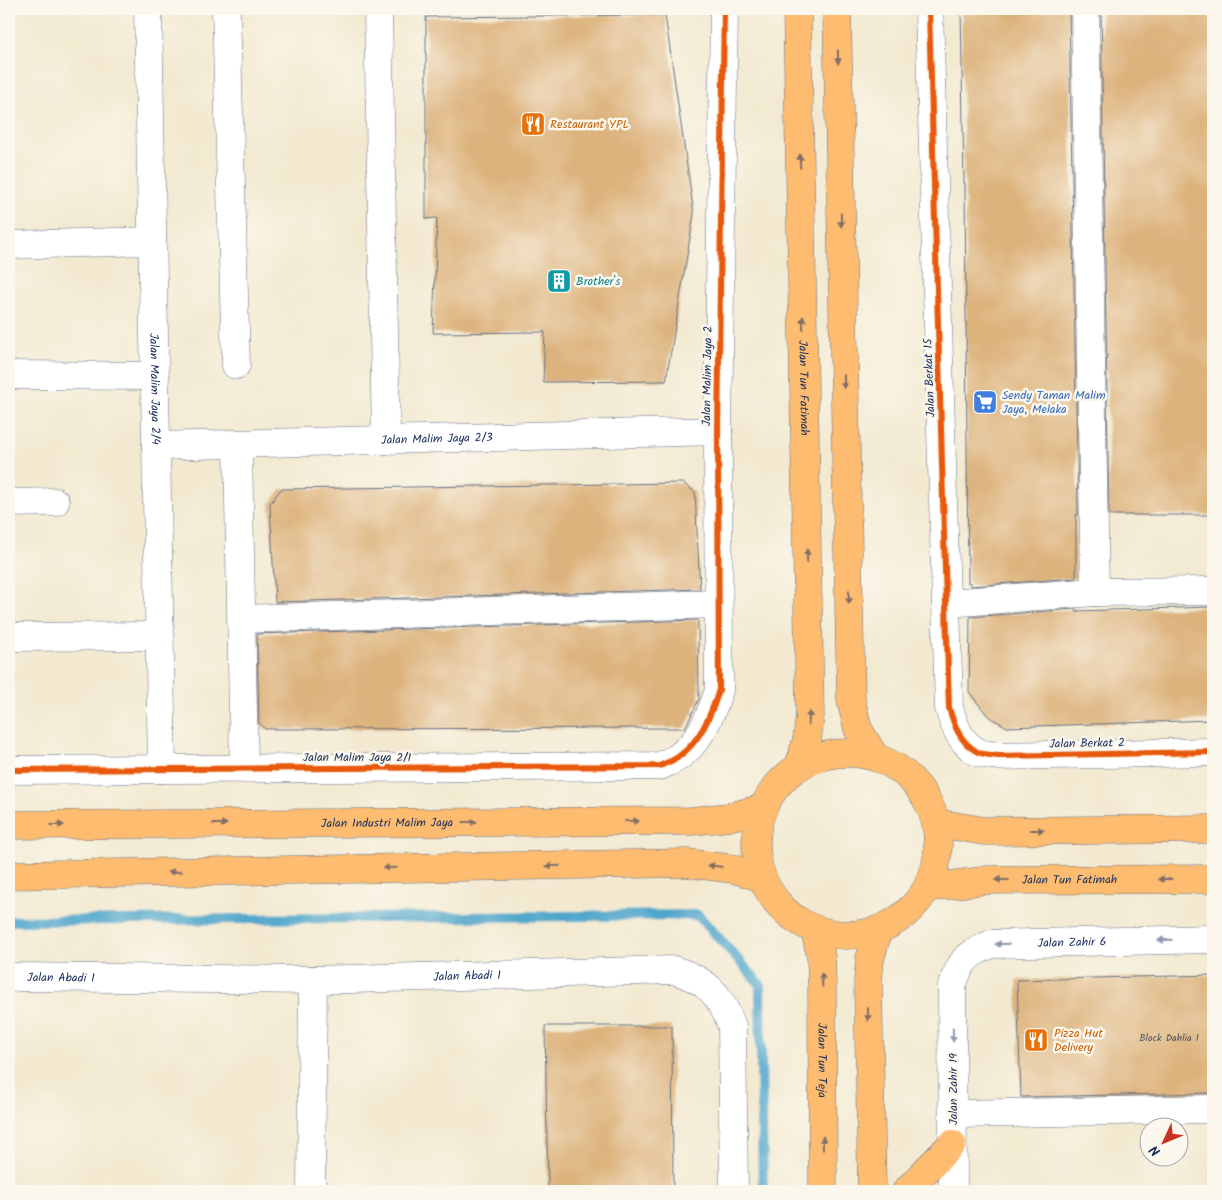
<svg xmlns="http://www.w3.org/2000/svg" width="1222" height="1200" font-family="Kalam,sans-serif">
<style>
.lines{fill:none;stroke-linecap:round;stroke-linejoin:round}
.stream{stroke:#4ea5cb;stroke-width:10}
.building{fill:#ddb37d}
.minor-casing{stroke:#667086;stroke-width:29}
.major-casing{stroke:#667086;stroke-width:29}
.minor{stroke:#fff;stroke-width:28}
.major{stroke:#fdbc6f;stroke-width:28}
.cycleway-casing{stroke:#fbf7ec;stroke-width:9}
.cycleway{stroke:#e8590c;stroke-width:6}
.oneway{fill:#816e66}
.oneway2{fill:#8d97ae}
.labels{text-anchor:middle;stroke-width:5;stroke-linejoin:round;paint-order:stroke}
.number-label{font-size:10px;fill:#4c5066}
.food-label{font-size:12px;fill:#c56008;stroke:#fbf7ec;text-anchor:start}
.culture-label{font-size:12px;fill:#0d838f;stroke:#fbf7ec;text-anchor:start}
.street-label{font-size:12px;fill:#1b2f5e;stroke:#fbf7ec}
.shop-label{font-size:12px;fill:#366cbe;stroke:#fbf7ec;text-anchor:start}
</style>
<rect width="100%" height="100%" fill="#fbf7ec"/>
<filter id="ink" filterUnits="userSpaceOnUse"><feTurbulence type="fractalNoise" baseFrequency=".02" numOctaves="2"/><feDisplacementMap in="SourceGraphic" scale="10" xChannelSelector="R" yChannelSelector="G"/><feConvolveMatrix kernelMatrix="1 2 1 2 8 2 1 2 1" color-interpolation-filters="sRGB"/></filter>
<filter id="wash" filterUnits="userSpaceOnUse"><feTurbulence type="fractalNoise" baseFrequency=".0096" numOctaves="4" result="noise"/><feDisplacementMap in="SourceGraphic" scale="20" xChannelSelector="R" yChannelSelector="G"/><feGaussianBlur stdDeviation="1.12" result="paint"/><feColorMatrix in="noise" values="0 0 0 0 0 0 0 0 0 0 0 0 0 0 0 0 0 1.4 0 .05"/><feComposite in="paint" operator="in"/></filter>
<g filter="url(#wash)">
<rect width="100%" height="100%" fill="#f2e9d0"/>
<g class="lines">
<path class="stream" d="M9,921L698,915L760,984L763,1191"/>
</g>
<g id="blocks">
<path class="building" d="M961,9H1069L1078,515H1076V578L971,586V583H968L965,183H964Z
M1101,9H1213V458L1212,515H1109Z
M665,15L694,214L666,381L543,382L545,332L433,333L437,218L426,219V17Z
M683,483L695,492L700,589L275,602L270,504L281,489Z
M1213,607V720L1007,727L988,716L969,692L970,617L1076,609V611Z
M698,620L699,699L685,728L265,729L259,723L257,634Z
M1213,975V1093L1021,1097L1017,980Z
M545,1026H672L673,1191H548Z"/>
</g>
</g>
<g filter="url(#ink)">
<use href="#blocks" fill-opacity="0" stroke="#667086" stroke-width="1"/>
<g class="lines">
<defs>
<g id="minor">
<path id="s1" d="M148,9L162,769"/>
<path d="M226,9L236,365"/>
<path d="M378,9L386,440"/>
<path d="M929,9L949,708C954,725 960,742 976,751C981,755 992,755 999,756L1213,752"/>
<path d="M1085,9L1095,592"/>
<path d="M9,245L152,241"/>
<path d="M9,375L155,376"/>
<path d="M238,445L244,769"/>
<path id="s2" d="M156,446L718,431"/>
<path d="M9,503L55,502"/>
<path d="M947,603L1095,592L1213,591"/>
<path d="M241,619L718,604"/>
<path d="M9,637L160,636"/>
<path d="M9,770L660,766C665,763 673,761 678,757C700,742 711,715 719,690L718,431L724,9"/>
<path id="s3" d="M9,977L313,980L674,970C708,981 719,993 732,1026L734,1191"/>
<path d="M954,1114L1213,1109"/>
<path d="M311,1191L313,980"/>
<path id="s4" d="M953,1191L952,986C961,960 966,955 991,944L1213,939"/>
</g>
<g id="major">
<path id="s5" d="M797,9L810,715L807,740L799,766"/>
<path d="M837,9L851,700L858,729L875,757"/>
<circle cx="847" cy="844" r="91"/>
<path d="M936,823L984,831L1213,829"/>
<path id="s6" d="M9,825L691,821L729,817L763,808"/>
<path d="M9,875L687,863L734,869L762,878"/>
<path id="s7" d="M928,888L987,880L1213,879"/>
<path id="s8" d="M815,930L821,957L822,987L823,1191"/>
<path d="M872,1191L868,982L870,959L878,931"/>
<path d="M906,1191L952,1144"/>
</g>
</defs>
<use href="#minor" class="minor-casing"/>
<use href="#major" class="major-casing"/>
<use href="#minor" class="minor"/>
<use href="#major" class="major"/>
<defs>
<path id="cycleway" d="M929,9L949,708C954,725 960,742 976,751C981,755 992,755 999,756L1213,752
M9,770L660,766C665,763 673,761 678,757C700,742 711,715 719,690L718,431L724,9"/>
</defs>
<use href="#cycleway" class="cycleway-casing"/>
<use href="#cycleway" class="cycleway"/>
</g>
<defs><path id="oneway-solid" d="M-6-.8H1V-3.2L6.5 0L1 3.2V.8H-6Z" transform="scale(1.25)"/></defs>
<g class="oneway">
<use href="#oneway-solid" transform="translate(838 57) rotate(89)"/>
<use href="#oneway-solid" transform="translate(800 161) rotate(-91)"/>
<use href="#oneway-solid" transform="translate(841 220) rotate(89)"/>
<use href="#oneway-solid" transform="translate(803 323) rotate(-91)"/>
<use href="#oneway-solid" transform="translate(844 382) rotate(89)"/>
<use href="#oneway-solid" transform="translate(807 556) rotate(-91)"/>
<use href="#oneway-solid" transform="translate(849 597) rotate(89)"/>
<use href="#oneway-solid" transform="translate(809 718) rotate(-85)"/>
<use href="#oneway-solid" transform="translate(632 821)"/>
<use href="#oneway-solid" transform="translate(470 822)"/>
<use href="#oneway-solid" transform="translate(220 824)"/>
<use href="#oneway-solid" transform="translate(57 825)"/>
<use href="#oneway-solid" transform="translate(1037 830)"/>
<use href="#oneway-solid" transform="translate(553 866) rotate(179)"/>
<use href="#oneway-solid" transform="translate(715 866) rotate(-173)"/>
<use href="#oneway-solid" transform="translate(390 868) rotate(179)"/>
<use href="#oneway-solid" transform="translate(175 872) rotate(179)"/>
<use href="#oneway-solid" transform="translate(1165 879) rotate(180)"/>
<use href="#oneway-solid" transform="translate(1002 880) rotate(180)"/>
<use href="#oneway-solid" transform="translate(822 980) rotate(-93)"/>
<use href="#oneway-solid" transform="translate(868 1014) rotate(89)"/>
<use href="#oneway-solid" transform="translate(823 1143) rotate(-90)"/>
</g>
<g class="oneway2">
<use href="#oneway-solid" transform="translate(1165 940) rotate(179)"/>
<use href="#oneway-solid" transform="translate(1002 944) rotate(179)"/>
<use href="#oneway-solid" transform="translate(953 1035) rotate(89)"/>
</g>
</g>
<defs>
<symbol id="restaurant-square" viewBox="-11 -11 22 22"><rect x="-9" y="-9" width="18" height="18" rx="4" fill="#e8710a" stroke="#fbf7ec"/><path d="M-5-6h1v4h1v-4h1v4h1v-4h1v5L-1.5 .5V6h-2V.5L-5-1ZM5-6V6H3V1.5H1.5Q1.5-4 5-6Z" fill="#fff"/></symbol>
<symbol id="building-square" viewBox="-11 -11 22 22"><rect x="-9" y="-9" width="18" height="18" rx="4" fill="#0f9aa8" stroke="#fbf7ec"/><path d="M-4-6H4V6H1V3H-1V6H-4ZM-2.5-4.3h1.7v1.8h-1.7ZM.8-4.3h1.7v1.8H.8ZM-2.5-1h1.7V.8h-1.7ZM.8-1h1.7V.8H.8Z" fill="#fff"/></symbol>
<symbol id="supermarket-square" viewBox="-11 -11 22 22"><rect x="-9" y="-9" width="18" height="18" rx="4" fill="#3f7fe0" stroke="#fbf7ec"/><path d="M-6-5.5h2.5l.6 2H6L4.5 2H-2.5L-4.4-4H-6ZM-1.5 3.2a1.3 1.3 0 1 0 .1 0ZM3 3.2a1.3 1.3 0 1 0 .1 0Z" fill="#fff"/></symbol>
</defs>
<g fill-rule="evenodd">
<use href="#restaurant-square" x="519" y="110" width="28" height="28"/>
<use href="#building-square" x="545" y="267" width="28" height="28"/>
<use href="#supermarket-square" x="971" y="388" width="28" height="28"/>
<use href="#restaurant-square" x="1022" y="1026" width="28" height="28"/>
</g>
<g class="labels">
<g class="number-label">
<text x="1169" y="1041">Block Dahlia 1</text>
</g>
<g class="food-label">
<text x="550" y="128">Restaurant YPL</text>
<text x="1054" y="1037">Pizza Hut<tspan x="1054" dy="14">Delivery</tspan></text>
</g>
<g class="culture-label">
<text x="576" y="285">Brother's</text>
</g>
<g class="street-label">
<text transform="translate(707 376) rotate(-89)" y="4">Jalan Malim Jaya 2</text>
<text transform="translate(929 378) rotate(-92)" y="4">Jalan Berkat 15</text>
<text dy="4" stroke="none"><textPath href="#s5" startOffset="379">Jalan Tun Fatimah</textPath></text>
<text dy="4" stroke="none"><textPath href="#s1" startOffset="380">Jalan Malim Jaya 2/4</textPath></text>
<text dy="4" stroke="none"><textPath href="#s2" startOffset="281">Jalan Malim Jaya 2/3</textPath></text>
<text transform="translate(1087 743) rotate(-1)" y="4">Jalan Berkat 2</text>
<text x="357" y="761">Jalan Malim Jaya 2/1</text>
<text dy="4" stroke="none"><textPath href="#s6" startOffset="378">Jalan Industri Malim Jaya</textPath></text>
<text dy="4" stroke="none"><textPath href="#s7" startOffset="142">Jalan Tun Fatimah</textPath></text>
<text dy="4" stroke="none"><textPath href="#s4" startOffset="346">Jalan Zahir 6</textPath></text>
<text dy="4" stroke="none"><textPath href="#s3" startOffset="458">Jalan Abadi 1</textPath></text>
<text dy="4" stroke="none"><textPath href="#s3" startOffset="52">Jalan Abadi 1</textPath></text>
<text dy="4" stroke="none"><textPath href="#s8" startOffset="131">Jalan Tun Teja</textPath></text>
<text transform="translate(953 1089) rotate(-90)" y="4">Jalan Zahir 19</text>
</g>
<g class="shop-label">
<text x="1002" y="399">Sendy Taman Malim<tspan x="1002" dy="14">Jaya, Melaka</tspan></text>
</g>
</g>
<rect width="1222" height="1200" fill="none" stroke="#fbf7ec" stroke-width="30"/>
<g transform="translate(1164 1142) rotate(226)"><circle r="24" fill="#fbf7ec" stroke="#a1a7b3"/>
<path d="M0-4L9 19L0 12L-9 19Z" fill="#c8321e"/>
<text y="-8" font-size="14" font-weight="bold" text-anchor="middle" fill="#1b2f5e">N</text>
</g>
</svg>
